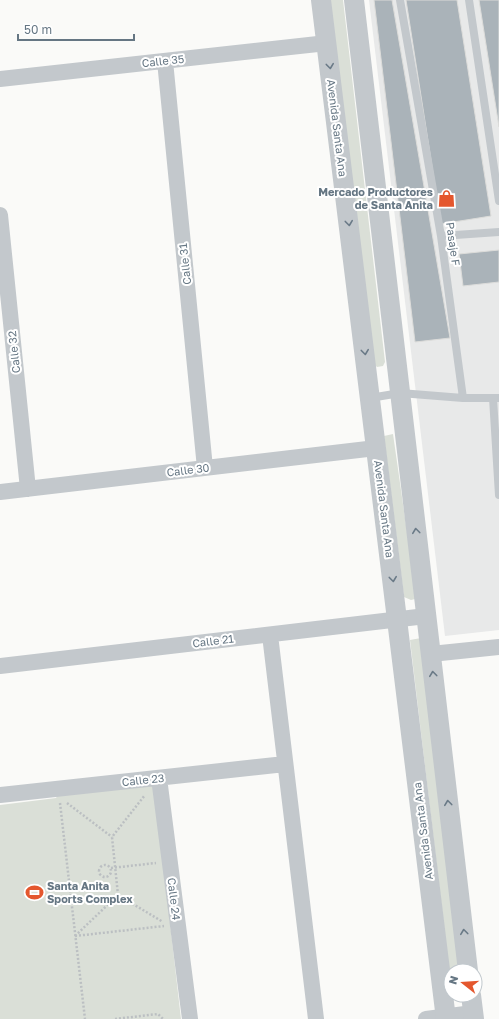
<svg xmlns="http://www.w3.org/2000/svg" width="499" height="1019" font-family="'Golos Text',sans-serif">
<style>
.built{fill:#e8e9e9}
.green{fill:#dadfd7}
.building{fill:#aab3b9;stroke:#dcdcda}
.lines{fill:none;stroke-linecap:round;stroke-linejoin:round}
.path{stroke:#bbbfc2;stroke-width:2.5;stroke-dasharray:2 2;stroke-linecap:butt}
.service{stroke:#c3c8cc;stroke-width:8}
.minor{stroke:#c3c8cc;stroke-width:16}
.tertiary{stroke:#c3c8cc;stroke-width:20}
.oneway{stroke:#6a7a87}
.labels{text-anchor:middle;stroke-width:4;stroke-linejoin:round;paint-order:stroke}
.street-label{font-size:11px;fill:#657683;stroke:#fff}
.poi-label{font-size:11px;font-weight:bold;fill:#657683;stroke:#fff;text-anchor:end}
</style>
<rect width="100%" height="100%" fill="#fafaf8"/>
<path class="built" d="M369,0H499V630L445,636Z"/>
<path class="green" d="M330,0H343L385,362L383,366L377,367L372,362Z
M393,434L416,595L415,599L411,600L404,597L384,436Z
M421,638L462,971H451V985L410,640Z
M154,783L181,1019H0V805L56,798L57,796Z"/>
<path class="building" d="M374,0H392L450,338L415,342Z
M406,0H457L491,216L441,224Z
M479,0H499V127Z
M499,250V282L463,286L459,254Z"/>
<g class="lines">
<path class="path" d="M60,803L85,1019
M67,803L112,837
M99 871a6 6 0 1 1 12 0a6 6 0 1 1-12 0Z
M111,868L156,863
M118,895L112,837L145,795
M75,936L118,895L163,922
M75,936L164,926
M115,1019L158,1014L163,1019"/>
<path class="service" d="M400,0L441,236L463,398
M469,0L499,201
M441,236L499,232
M370,398L400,393L463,398H499
M493,398L499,495"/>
<path class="minor" d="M165,61L205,468
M0,79L327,43
M0,215L28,489
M0,492L376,448
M270,635L316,1019
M431,654L499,647
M0,666L426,616
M159,778L190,1019
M0,795L285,764
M426,1019L473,1013"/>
<path class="tertiary" d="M321,0L446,1019
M354,0L468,971
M471,995L474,1019"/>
</g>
<defs><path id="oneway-chevron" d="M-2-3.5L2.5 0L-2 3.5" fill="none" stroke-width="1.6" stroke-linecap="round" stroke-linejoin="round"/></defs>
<g class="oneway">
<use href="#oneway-chevron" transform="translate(330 66) rotate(83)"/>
<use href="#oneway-chevron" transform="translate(349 223) rotate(83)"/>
<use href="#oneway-chevron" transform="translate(365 352) rotate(83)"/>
<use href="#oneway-chevron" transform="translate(416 531) rotate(-97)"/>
<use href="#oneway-chevron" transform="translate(393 579) rotate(83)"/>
<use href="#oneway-chevron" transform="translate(433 674) rotate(-97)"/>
<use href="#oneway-chevron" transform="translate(448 803) rotate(-97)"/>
<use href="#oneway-chevron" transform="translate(464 932) rotate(-97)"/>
</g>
<defs>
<symbol id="shop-bare" viewBox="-9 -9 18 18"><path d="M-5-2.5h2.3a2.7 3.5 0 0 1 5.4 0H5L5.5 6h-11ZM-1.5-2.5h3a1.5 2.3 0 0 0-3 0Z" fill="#e4572e" stroke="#fff" stroke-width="2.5" paint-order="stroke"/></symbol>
<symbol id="stadium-bare" viewBox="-9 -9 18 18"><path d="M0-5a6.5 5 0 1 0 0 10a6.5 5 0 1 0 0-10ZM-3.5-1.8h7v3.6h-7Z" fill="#e4572e" stroke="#fff" stroke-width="2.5" paint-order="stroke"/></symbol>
</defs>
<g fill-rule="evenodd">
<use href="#shop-bare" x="434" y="186" width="25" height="25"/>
<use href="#stadium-bare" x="22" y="880" width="25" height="25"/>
</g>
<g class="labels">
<g class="street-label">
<text transform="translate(163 61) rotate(-6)" y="4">Calle 35</text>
<text transform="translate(337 128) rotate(83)" y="4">Avenida Santa Ana</text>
<text transform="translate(453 244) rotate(82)" y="4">Pasaje F</text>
<text transform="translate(185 264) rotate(-96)" y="4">Calle 31</text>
<text transform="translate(14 352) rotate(-96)" y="4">Calle 32</text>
<text transform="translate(188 470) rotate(-7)" y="4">Calle 30</text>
<text transform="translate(384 509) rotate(83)" y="4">Avenida Santa Ana</text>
<text transform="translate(213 641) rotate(-7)" y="4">Calle 21</text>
<text transform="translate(143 780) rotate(-6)" y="4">Calle 23</text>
<text transform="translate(423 831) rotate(-97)" y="4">Avenida Santa Ana</text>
<text transform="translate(174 899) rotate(83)" y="4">Calle 24</text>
</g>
<g class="poi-label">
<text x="433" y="196">Mercado Productores<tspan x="433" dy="13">de Santa Anita</tspan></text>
<text x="47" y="890" text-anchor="start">Santa Anita<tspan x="47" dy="13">Sports Complex</tspan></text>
</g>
</g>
<g transform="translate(463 983) rotate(287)"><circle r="19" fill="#ffffff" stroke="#c1c8cd"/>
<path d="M0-3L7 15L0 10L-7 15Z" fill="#e4572e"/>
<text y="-6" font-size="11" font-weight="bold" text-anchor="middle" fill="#657683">N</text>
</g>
<path d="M18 34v6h116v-6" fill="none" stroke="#657683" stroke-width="2"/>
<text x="24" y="34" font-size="12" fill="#657683" stroke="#ffffff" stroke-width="3" paint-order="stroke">50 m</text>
</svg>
